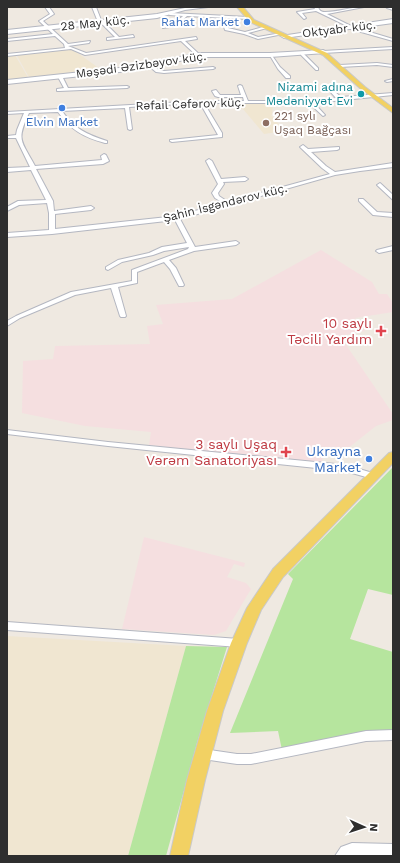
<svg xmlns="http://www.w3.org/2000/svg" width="400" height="863" font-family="'Work Sans',sans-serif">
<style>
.education{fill:#f0e6d1}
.medical{fill:#f5dfe0}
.green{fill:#b6e59e}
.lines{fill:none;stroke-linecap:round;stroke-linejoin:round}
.street-casing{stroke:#b4b7c1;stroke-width:2}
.secondary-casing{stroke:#b4b7c1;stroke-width:2}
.primary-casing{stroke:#c9c9c9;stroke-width:2}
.street{fill:#fff;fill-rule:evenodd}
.secondary{fill:#fff;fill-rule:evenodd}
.primary{fill:#f2d163;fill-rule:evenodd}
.shop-dot{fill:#3f7fe0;stroke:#fff;stroke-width:1.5}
.culture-dot{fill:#0f9aa8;stroke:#fff;stroke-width:1.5}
.education-dot{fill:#8d6e63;stroke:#fff;stroke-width:1.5}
.health-dot{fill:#e0444e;stroke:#fff;stroke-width:1.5}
.labels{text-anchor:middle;stroke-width:4;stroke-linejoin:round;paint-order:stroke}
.far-shop-label{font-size:12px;fill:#366cbe;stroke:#fff;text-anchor:end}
.far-street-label{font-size:12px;fill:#2e2e2e;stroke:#fff}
.far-culture-label{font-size:12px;fill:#0d838f;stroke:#fff;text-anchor:end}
.far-education-label{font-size:12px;fill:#785e54;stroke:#fff;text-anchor:start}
.health-label{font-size:14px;fill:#be3a42;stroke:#fff;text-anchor:end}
.shop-label{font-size:14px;fill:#366cbe;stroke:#fff;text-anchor:end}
</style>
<rect width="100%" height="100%" fill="#efe9e1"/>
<path class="education" d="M72,49L103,71L30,79L16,54Z
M7,55H15L29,79L7,81Z
M228,102L273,103L272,115H271L285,131L264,134L243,109L231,108Z
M7,636L186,646L128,856H7Z"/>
<path class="medical" d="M321,250L372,282L379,294H387L393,303V312L355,318L365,331L340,336L393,414V420L376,426L347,449L323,448L322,464L149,445L151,432L85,426L22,413L23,361L53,359L55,346L150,344L147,326L163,324L156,305L232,299Z
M144,537L245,563L244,567L234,564L227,577L246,583L251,589L226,631L214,635L122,629Z"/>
<path class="green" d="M393,467V595L368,589L350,639L393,652V730C355,730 318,741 282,750L278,731L230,733L293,579L288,574Z
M186,646L227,647L197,743L166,856H128Z"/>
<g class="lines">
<defs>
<path id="street" d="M45,7H49L54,14L43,21L68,44L90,41L89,43L68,46L86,53L196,37L197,39L185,41L200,55L197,56L181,41L85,55L71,49L7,56V54L65,48L64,44L55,36L7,41V39L53,34L39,21L50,14Z
M92,7H96L101,20L105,23L119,37L133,35L134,37L107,40V38L115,37L103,25L98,22Z
M314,7H318C319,10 321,12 325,12C338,12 351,7 364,7L327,14L353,27L393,39V41L347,28V26L316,11L302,13L306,18L304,19L297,12L315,9Z
M386,7L393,8V10L387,8Z
M170,13L248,17L250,18L248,19L187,16L176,26L163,28V26L174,24L183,16L169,15Z
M225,23L227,24L228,28L245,32L267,26V28L248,33L258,37L281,33L283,34L258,39L244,34L225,30L223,24Z
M393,47V49L323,53L321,52L323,51Z
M301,53H303L318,68V70H316L301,55Z
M269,54H271L280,67L290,76V78H286L278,69Z
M377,63L393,65V67L377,65L340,67L338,66L340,65Z
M151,65L159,70L164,71L213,67L215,68L213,69L164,73L156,72L150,67L149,66Z
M60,76H62L68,88L127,86L129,87L127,88L59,91H57V89L64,88L58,77Z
M393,79V81L387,82L385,81Z
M240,85L242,86L248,101H306L336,98L327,88L329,87L341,97L393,93V95L314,103L325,115L323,116L309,103H204L222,133V137L172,142L170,141V140L218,135L200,103L129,107L132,129L130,130L128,129L125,108L62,111C75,129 86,134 107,141V143H105C83,137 71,130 58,112L29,113C16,141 21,140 35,166L102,160L101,156L104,154L106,155L109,161L103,164L36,169L53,201L54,211L91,206L94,208L91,210L55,214V229L177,216L223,203L215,198L212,193L218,184L206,161L209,159L212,161L221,179L245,177L248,179L245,181L223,182L224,184L218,193L219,196L228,202L330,174L322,168L301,148L300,147L303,145L308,149L339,147V149L337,150L311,152L326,166L335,172L393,163V167L360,171L335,175L180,219L195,247L236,241L239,243L236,245L194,251L169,260L176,268L184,285L183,286H179L170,269L164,262L137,272V283L118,287L126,316L125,317H121L120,316L111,288L75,295L20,318L7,326V321L16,316L71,292L132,281V270L188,249L189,247L164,251L153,255L122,262L108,270L106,269V267L118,260L149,253L162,247L187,243L175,220L52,234L7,237V233L49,230V213L47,203L19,205L7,211V207L18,201L46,200L31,170L7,172V168L30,167L16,138H7V136L16,135L17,130L24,113L7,114V112L201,101H244L243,97H218L215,96L212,91L216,90L220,95H241L238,86Z
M380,183L393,195V200L378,186L377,185Z
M359,199H363L377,212L393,213V217L373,215L359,201Z
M393,246V250L379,253L376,251L377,250Z
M7,430L108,442L346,465L376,474L377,476L373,479L345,471L108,446L7,434Z
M7,622L239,639L243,640L244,643L243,646L239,647L7,630Z
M393,730V740L366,741L251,764H237L203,759L199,757L197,754L199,751L203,749L237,754H251L366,731Z
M352,843L393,844V856L352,855L349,856H335L341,847Z"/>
<path id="secondary" d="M208,7L185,10L157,18L7,34V30L157,14L185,8Z
M393,19V23L284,38L281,36Z
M323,50L325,51V53L270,57H198L138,70L7,84V80L138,66L198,53H270Z"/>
<path id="primary" d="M237,7H243L254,20L327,53L365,87L393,108V113L361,89L323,55L250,22Z
M393,452V463L283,577L261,610L247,643L223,711L205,780L188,856H170L187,780L207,711L231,643L247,608L273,569L389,453Z"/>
</defs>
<use href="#street" class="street-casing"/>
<use href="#secondary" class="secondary-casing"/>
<use href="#primary" class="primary-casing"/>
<use href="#street" class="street"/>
<use href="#secondary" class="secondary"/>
<use href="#primary" class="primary"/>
</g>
<g class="shop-dot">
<circle cx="247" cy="22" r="4"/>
<circle cx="62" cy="108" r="4"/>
<circle cx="369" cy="459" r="4"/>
</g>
<circle class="culture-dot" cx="361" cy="94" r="4"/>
<circle class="education-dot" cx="266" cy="123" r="4"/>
<g class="health-dot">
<path d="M379 325h4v4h4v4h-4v4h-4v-4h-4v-4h4z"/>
<path d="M284 446h4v4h4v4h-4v4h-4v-4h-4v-4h4z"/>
</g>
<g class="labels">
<g class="far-shop-label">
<text x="239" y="26">Rahat Market</text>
<text x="62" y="126" text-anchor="middle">Elvin Market</text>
</g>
<g class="far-street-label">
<text transform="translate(95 23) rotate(-6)" y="4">28 May küç.</text>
<text transform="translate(339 29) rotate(-7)" y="4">Oktyabr küç.</text>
<text transform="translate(141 65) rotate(-8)" y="4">Məşədi Əzizbəyov küç.</text>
<text transform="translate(190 104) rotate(-2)" y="4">Rəfail Cəfərov küç.</text>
<text transform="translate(225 203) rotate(-14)" y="4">Şahin İsgəndərov küç.</text>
</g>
<g class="far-culture-label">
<text x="353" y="91">Nizami adına<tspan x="353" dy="14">Mədəniyyət Evi</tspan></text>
</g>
<g class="far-education-label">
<text x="274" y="120">221 sylı<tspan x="274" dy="14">Uşaq Bağçası</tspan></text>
</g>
<g class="health-label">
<text x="372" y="328">10 saylı<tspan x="372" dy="16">Təcili Yardım</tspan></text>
<text x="277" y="449">3 saylı Uşaq<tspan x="277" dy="16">Vərəm Sanatoriyası</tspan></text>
</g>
<g class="shop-label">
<text x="361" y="456">Ukrayna<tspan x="361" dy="16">Market</tspan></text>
</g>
</g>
<rect width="400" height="863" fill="none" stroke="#2e2e2e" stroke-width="16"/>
<g transform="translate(364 827) rotate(93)" stroke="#ffffff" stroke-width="3" paint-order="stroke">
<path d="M0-3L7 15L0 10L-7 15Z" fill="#2e2e2e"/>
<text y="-6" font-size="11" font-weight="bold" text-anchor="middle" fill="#2e2e2e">N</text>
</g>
</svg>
